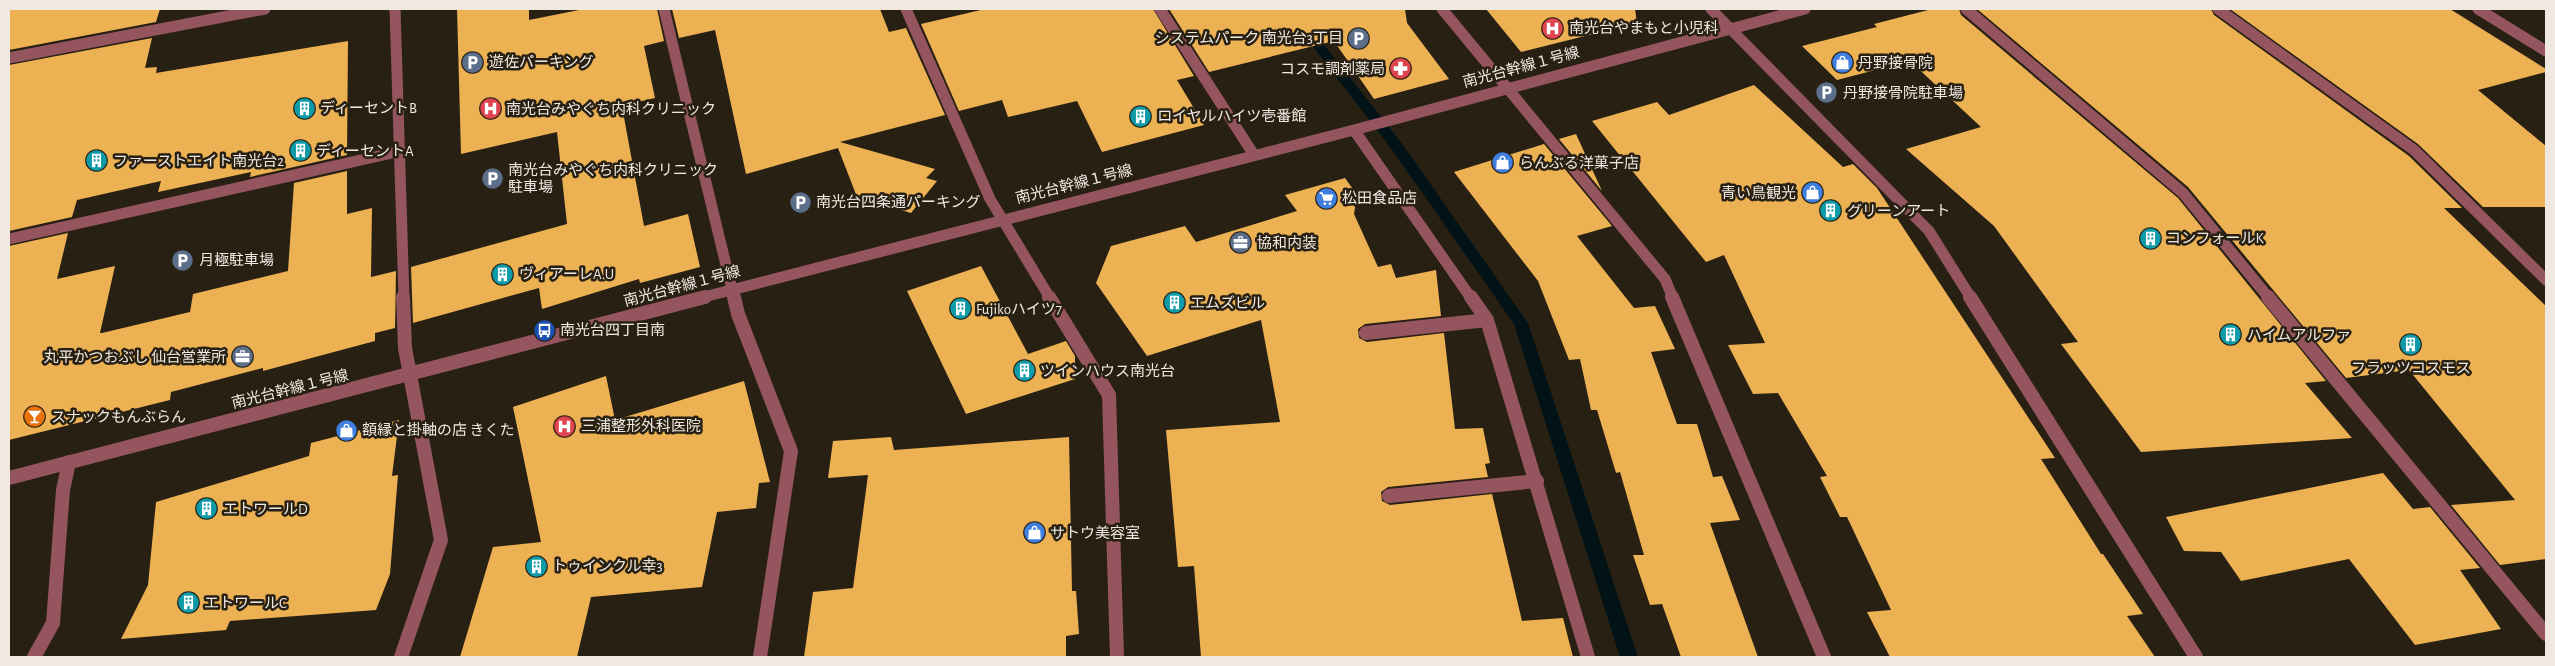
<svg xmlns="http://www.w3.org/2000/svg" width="2555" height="666" font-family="'Alegreya Sans','Noto Sans JP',sans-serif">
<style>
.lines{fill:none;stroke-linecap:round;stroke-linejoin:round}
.stream{fill:#021317;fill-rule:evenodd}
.building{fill:#ecb153}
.minor-far1{stroke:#94555f;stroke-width:11}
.minor{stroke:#94555f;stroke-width:14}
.labels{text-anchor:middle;stroke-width:5;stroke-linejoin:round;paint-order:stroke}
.poi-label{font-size:15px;fill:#efe9e1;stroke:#282013;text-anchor:start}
.street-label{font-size:15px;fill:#efe9e1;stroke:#282013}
</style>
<rect width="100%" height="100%" fill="#282013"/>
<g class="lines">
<path class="stream" d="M1284,9H1296L1403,145L1528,323L1638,657H1620L1514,324L1393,151Z"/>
</g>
<path class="building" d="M9,9H160L156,22L9,50Z
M457,9H529V20L584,9H657L664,41L644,46L655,98L629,104L630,110L623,112L644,226L688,214L700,267L640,283L639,279L542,309L539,288L413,323L411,267L567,224L557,132L461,154Z
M672,9H880L889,32L906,28L945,115L840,142L935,169L926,178L937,181L911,213L857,197L838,148L746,174L715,30L679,38Z
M985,9H1153L1194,76L1177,80L1204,125L1102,152L1077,101L1008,117L1002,100L959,111L921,24Z
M1169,9H1405L1407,23L1449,79L1374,99L1334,41L1209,72Z
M1486,9H1635L1637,23L1521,52Z
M1932,9H1959L1961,15L2178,198L2326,381L2305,383L2352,438L2141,452L2061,344L2078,342L1994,226L1906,149L1981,127L1910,61L1837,80L1802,46L1877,27L1874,24Z
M1977,9H2211L2214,15L2409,156L2462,208H2444L2546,306V559L2500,565L2451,505L2515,500L2409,370L2346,378L2188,187Z
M2230,9H2450L2546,69V72L2478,90L2546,146V207H2483L2418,144Z
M152,38L145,68L157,67L156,73L348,41L347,155L250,177L251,172L158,192L161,181L77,200L72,217L9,231V65Z
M1754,85L1843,167L1853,164L1877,188L2055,458L2041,459L2101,554H2103L2143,614L2127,616L2155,657H1890L1867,612L1891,610L1847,517H1840L1820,477L1827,476L1778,393L1753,394L1728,345L1765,343L1724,255L1706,262L1592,121L1657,102L1669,115Z
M1576,134L1602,191L1559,139Z
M1544,144L1612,226L1577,236L1634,308L1655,306L1675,349L1651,352L1677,424H1697L1713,477L1722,476L1740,520L1710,523L1758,657H1681L1662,604L1650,605L1633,555H1644L1620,472L1616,473L1597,410H1591L1580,359L1569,360L1538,281L1454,172Z
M347,171V214L372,208L371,277L396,271L395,328L375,333V341L263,371V368L171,392L170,400L9,440V246L68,233L57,279L115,266L100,333H102L190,312L193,294L288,271L294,183Z
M1345,178L1357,195L1354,214L1378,267L1391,264L1396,278L1436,270L1441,316L1365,324L1358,329L1359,338L1367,342L1444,333L1455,429L1483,428L1490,463L1485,464L1488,477L1388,487L1381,492L1382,501L1390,505L1492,494L1522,621L1563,618L1573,657H1201L1194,566L1178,567L1166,430L1280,422L1261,320L1147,356L1096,283L1111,246L1185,226L1196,242L1297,211L1285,195Z
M981,266L1028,354L1066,341L1075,356V379L966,414L907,291Z
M606,376L615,420L744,381L770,482L759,483L756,508L717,512L702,587L591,597L577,657H460L493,547L541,542L513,407Z
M399,420L392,476L398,475L390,574L376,610L230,621L226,630L121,639L148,585L156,502L309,456L311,443Z
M891,437L894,450L1069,437L1072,591H1076L1079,634L1066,636V657H804L813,592L853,588L868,475L828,478L833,441Z
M2383,473L2413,509L2430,507L2480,568L2460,570L2501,629L2415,645L2349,559L2241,581L2221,552L2184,551L2166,517Z"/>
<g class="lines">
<path class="minor-far1" d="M395,9L404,298
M664,9L734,298
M906,9L990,199L1050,298
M1160,9L1254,155
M1442,9L1665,279L1673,298
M1711,9L1929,231L1971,298
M1966,9L2183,193L2269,298
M2218,9L2414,150L2546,280
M2478,9L2546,51
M9,58L265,9
M1354,130L1471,298
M9,239L401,151
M700,298L1354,130L1805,9"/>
<path class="minor" d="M734,297L738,314L791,451L760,657
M1049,297L1109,395L1117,657
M1471,297L1487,320L1588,657
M1672,297L1824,657
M1970,297L2196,657
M2268,297L2546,634
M1366,333L1487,320
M9,478L705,297
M1389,496L1537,481
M34,657L53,623L63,490L69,462
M401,657L441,540L405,348L403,297"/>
</g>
<defs>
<symbol id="hospital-disc" viewBox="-11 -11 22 22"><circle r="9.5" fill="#e0444e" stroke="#282013"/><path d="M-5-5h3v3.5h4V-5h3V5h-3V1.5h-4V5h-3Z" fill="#fff"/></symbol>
<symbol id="parking-disc" viewBox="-11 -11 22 22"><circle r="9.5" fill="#5c6f8a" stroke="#282013"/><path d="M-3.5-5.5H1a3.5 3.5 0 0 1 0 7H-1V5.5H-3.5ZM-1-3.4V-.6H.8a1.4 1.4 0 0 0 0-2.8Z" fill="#fff"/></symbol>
<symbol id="shop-disc" viewBox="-11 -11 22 22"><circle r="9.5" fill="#3f7fe0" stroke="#282013"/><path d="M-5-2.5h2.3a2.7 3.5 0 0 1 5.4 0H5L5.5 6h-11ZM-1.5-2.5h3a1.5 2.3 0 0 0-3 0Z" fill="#fff"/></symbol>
<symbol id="pharmacy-disc" viewBox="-11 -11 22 22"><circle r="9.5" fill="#e0444e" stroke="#282013"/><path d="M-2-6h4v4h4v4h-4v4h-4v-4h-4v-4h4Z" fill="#fff"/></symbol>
<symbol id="building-disc" viewBox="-11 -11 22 22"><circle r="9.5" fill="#0f9aa8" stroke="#282013"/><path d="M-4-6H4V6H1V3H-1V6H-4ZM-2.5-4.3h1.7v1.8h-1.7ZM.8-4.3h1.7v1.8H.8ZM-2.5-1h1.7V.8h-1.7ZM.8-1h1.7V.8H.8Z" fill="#fff"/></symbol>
<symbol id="supermarket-disc" viewBox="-11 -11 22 22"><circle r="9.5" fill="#3f7fe0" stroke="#282013"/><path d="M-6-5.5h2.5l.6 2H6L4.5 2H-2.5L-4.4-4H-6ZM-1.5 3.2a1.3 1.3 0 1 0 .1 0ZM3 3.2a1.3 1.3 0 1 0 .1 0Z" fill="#fff"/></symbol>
<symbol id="office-disc" viewBox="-11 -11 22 22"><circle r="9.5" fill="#5c6f8a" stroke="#282013"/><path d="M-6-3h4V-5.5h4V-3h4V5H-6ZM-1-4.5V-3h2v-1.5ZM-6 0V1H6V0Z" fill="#fff"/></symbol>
<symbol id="bus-disc" viewBox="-11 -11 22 22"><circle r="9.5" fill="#1a4fb4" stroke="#282013"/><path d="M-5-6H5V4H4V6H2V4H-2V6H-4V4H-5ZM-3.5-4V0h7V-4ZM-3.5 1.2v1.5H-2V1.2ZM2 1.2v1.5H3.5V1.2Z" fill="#fff"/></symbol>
<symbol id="bar-disc" viewBox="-11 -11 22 22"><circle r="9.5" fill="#e8710a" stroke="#282013"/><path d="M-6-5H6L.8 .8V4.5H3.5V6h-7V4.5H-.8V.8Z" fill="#fff"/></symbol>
</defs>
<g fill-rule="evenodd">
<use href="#hospital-disc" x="1540" y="16" width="25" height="25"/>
<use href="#parking-disc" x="1346" y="26" width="25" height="25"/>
<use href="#parking-disc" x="460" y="50" width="25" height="25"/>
<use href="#shop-disc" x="1830" y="50" width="25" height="25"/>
<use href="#pharmacy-disc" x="1388" y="56" width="25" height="25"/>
<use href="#parking-disc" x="1814" y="80" width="25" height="25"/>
<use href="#building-disc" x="292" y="96" width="25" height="25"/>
<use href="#hospital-disc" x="478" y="96" width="25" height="25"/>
<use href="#building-disc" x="1128" y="104" width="25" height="25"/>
<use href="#building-disc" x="288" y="138" width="25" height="25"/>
<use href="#building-disc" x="84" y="148" width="25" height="25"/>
<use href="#shop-disc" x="1490" y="150" width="25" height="25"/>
<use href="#parking-disc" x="480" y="166" width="25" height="25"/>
<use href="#shop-disc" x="1800" y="180" width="25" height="25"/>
<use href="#supermarket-disc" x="1314" y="186" width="25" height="25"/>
<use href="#parking-disc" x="788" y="190" width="25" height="25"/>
<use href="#building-disc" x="1818" y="198" width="25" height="25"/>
<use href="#building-disc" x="2138" y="226" width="25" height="25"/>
<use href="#office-disc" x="1228" y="230" width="25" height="25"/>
<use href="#parking-disc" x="170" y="248" width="25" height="25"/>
<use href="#building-disc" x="490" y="262" width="25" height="25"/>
<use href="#building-disc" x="1162" y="290" width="25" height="25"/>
<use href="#building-disc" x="948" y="296" width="25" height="25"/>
<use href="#bus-disc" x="532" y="318" width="25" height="25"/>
<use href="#building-disc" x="2218" y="322" width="25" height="25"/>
<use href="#building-disc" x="2398" y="332" width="25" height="25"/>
<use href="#office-disc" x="230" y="344" width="25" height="25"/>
<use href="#building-disc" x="1012" y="358" width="25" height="25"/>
<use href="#bar-disc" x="22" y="404" width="25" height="25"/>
<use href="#hospital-disc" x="552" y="414" width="25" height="25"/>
<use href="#shop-disc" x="334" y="418" width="25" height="25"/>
<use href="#building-disc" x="194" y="496" width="25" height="25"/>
<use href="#shop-disc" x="1022" y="520" width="25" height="25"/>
<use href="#building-disc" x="524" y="554" width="25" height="25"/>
<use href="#building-disc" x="176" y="590" width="25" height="25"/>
</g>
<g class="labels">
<g class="poi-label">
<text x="1569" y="33">南光台やまもと小児科</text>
<text x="1343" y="43" text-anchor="end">システムパーク 南光台3丁目</text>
<text x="489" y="67">遊佐パーキング</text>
<text x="1858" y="68">丹野接骨院</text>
<text x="1385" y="74" text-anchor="end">コスモ調剤薬局</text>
<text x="1843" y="98">丹野接骨院駐車場</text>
<text x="320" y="113">ディーセントB</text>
<text x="506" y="114">南光台みやぐち内科クリニック</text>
<text x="1157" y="121">ロイヤルハイツ壱番館</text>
<text x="316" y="156">ディーセントA</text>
<text x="113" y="166">ファーストエイト南光台2</text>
<text x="1519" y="168">らんぶる洋菓子店</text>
<text x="508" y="175">南光台みやぐち内科クリニック<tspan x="508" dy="17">駐車場</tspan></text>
<text x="1796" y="198" text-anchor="end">青い鳥観光</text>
<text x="1342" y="203">松田食品店</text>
<text x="816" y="207">南光台四条通パーキング</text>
<text x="1847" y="216">グリーンアート</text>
<text x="2166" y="243">コンフォールK</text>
<text x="1257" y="248">協和内装</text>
<text x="199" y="265">月極駐車場</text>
<text x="519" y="279">ヴィアーレA.U</text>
<text x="1190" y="308">エムズビル</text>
<text x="976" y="314">Fujikoハイツ7</text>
<text x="560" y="335">南光台四丁目南</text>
<text x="2247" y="340">ハイムアルファ</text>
<text x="226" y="362" text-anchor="end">丸平かつおぶし 仙台営業所</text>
<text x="2411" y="373" text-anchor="middle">フラッツコスモス</text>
<text x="1040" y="376">ツインハウス南光台</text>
<text x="51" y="422">スナックもんぶらん</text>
<text x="581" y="431">三浦整形外科医院</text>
<text x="362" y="435">額縁と掛軸の店 きくた</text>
<text x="223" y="514">エトワールD</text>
<text x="1050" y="538">サトウ美容室</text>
<text x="552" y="571">トゥインクル幸3</text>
<text x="204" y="608">エトワールC</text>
</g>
<g class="street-label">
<text transform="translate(1521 67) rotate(-15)" y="5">南光台幹線１号線</text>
<text transform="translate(1074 184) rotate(-14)" y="5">南光台幹線１号線</text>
<text transform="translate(682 286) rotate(-15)" y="5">南光台幹線１号線</text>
<text transform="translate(290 389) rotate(-14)" y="5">南光台幹線１号線</text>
</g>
</g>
<rect width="2555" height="666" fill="none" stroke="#efe9e1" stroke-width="20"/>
</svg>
